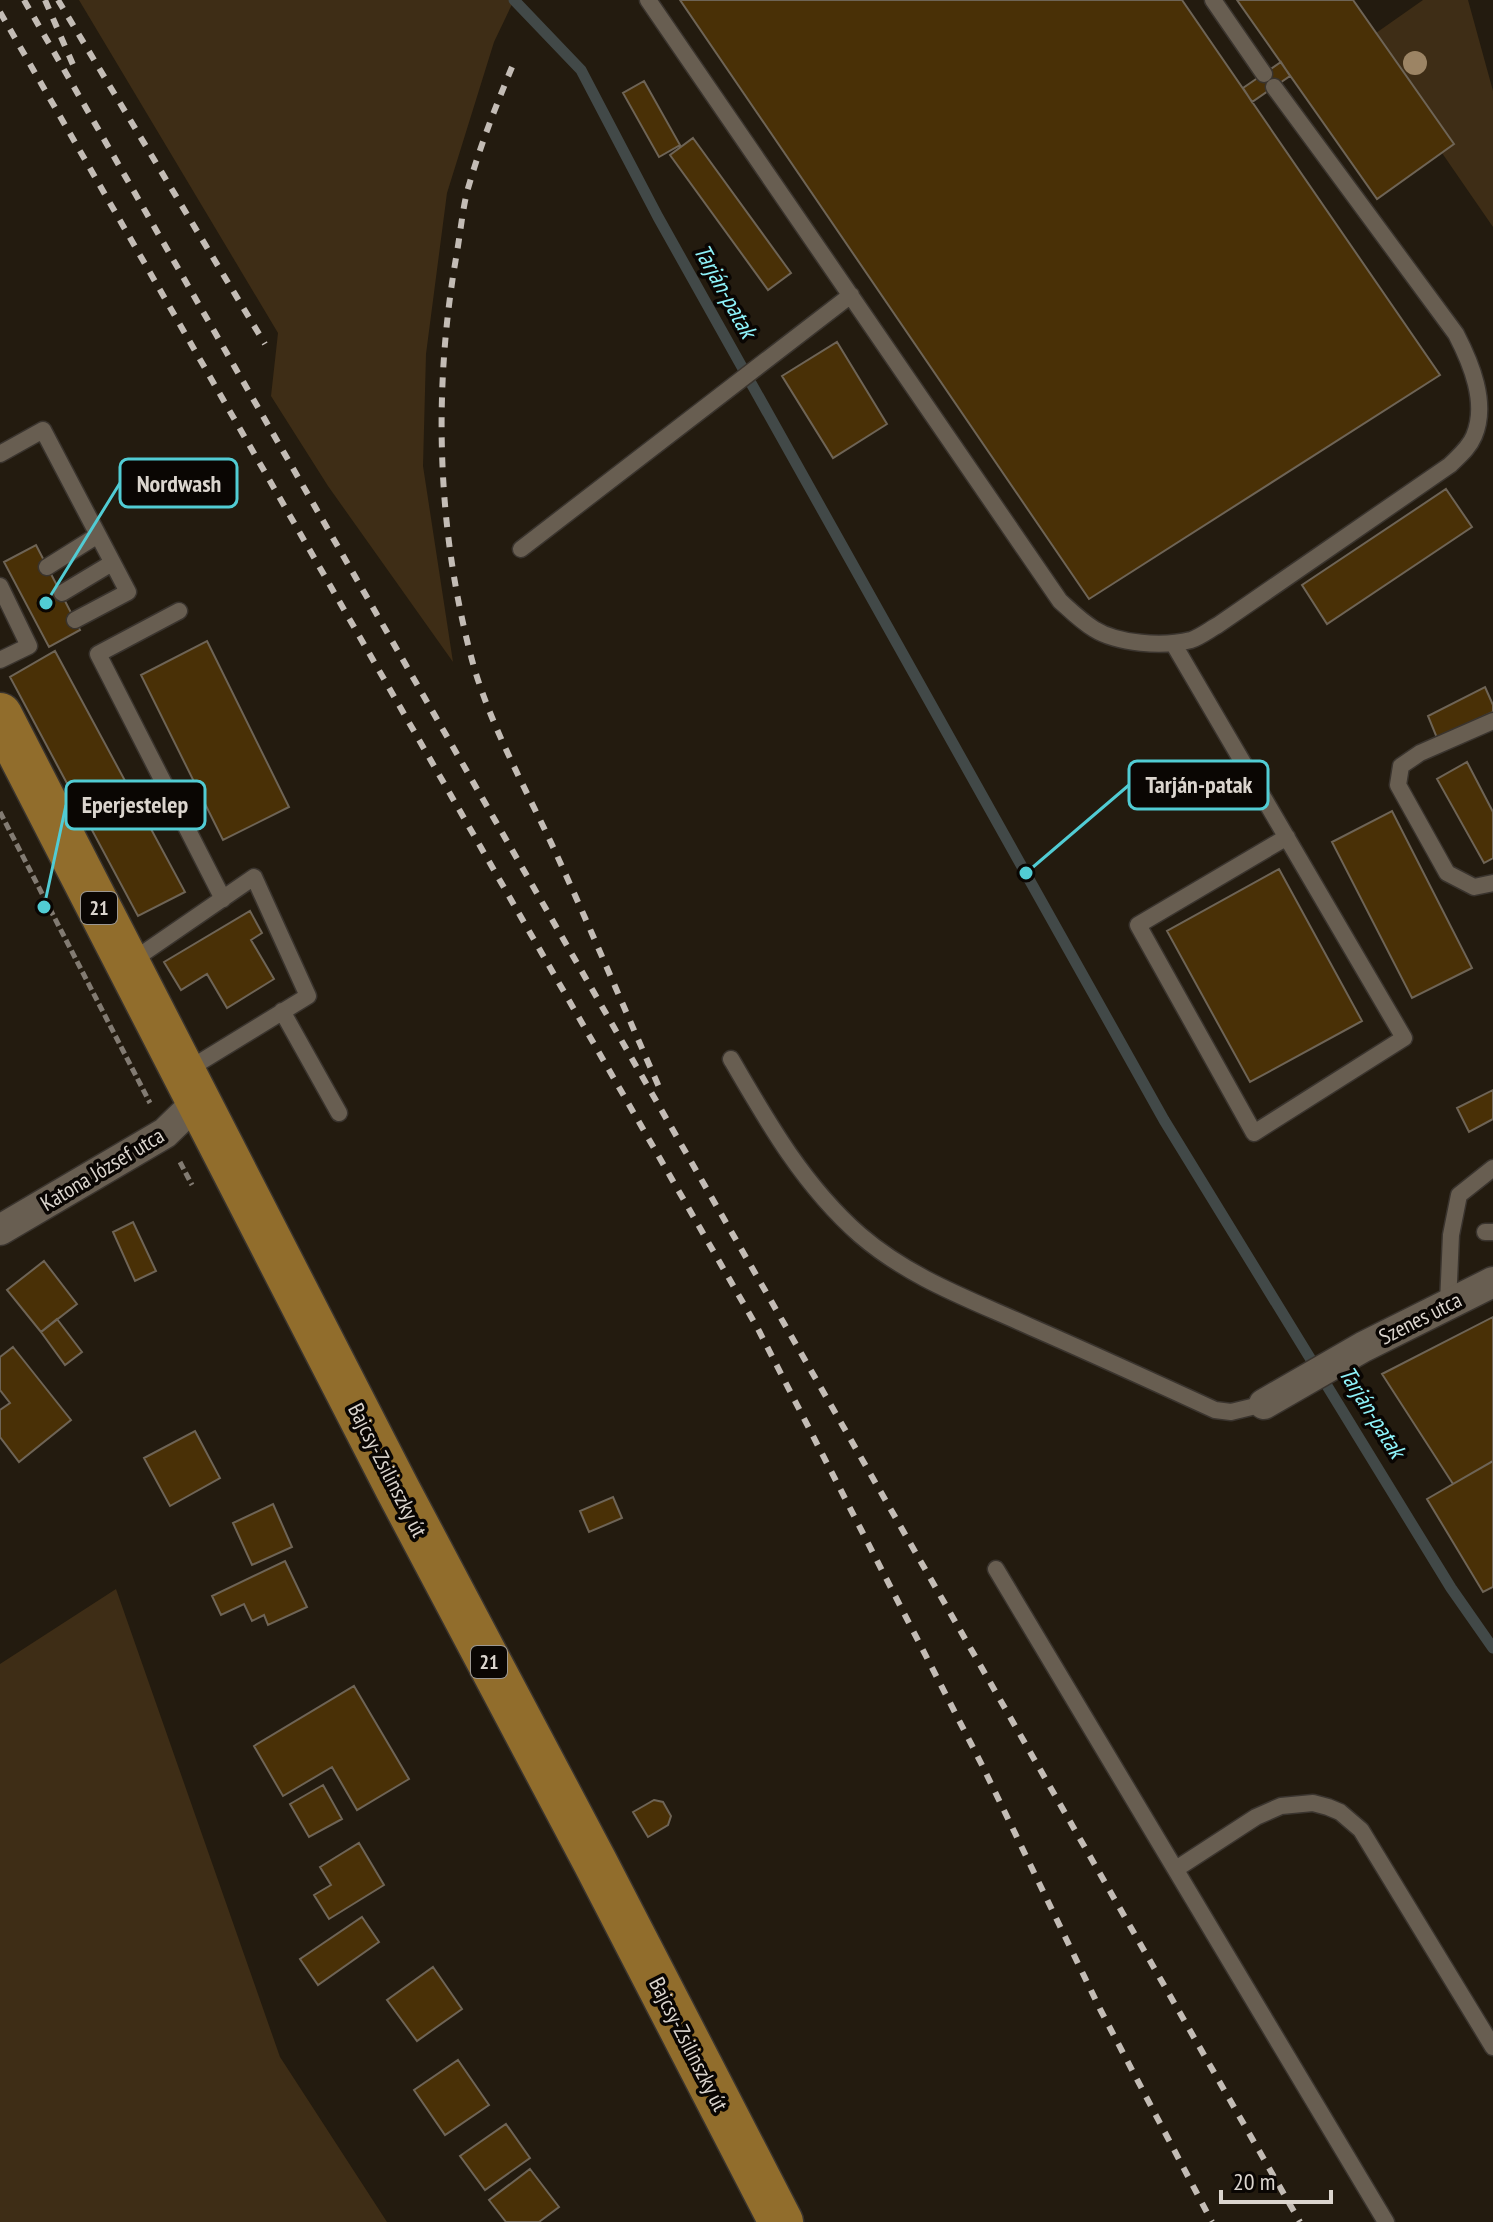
<svg xmlns="http://www.w3.org/2000/svg" width="1493" height="2222" font-family="'PT Sans Narrow',sans-serif">
<style>
.green{fill:#3e2d16}
.lines{fill:none;stroke-linecap:round;stroke-linejoin:round}
.stream{stroke:#424948;stroke-width:11}
.building{fill:#493006;stroke:#6e6456;stroke-width:2}
.service-casing{stroke:#3a342e;stroke-width:19}
.minor-casing{stroke:#3a342e;stroke-width:33}
.primary-casing{stroke:#3a342e;stroke-width:47}
.path{stroke:#827b72;stroke-width:5;stroke-dasharray:8 4;stroke-linecap:butt}
.service{stroke:#685e51;stroke-width:16}
.minor{stroke:#685e51;stroke-width:30}
.primary{stroke:#916d2c;stroke-width:44}
.rail{stroke:#c3bcb5;stroke-width:6;stroke-dasharray:10 10;stroke-linecap:butt}
.tree{fill:#9c8464}
.labels{text-anchor:middle;stroke-width:7;stroke-linejoin:round;paint-order:stroke}
.shield{fill:#0a0603;stroke:#9c9791;stroke-width:2}
.shield-label{font-size:20px;font-weight:bold;fill:#dbd5ce}
.street-label{font-size:22px;fill:#dbd5ce;stroke:#0a0603}
.water-label{font-size:24px;font-style:italic;fill:#8ef3fa;stroke:#0a0603}
.leader{fill:none;stroke:#51ccd4;stroke-width:3}
.callout-dot{fill:#51ccd4;stroke:#0a0603;stroke-width:3}
.callout{fill:#0a0603;stroke:#51ccd4;stroke-width:3}
.callout-label{font-size:24px;text-anchor:middle;font-weight:bold;fill:#dbd5ce}
</style>
<rect width="100%" height="100%" fill="#231b0f"/>
<path class="green" d="M79,0H514L494,42L447,193L426,354L423,466L453,662L328,486L271,396L278,333Z
M1423,0H1468L1493,91V227L1442,153L1454,144L1376,33Z
M116,1589L280,2057L387,2222H0V1664Z"/>
<g class="lines">
<path class="stream" d="M514,0L581,70L658,217L1164,1120L1451,1588L1493,1648"/>
</g>
<path class="building" d="M680,0H1182L1440,375L1089,599Z
M1237,0H1353L1454,144L1377,199Z
M1281,62L1290,76L1252,102L1243,88Z
M644,81L680,145L659,157L623,93Z
M693,138L791,273L768,290L670,155Z
M837,342L887,424L833,458L782,376Z
M1446,489L1472,527L1327,624L1302,585Z
M36,545L80,630L49,647L4,562Z
M207,641L289,807L223,840L141,675Z
M55,651L185,892L138,916L10,677Z
M1485,687L1493,705V712L1437,738L1428,716Z
M1467,762L1493,812V858L1484,863L1437,779Z
M1392,811L1472,968L1412,998L1332,842Z
M1279,869L1362,1021L1250,1082L1167,931Z
M250,911L262,933L251,940L274,979L227,1008L207,974L181,990L164,962Z
M1493,1090V1119L1469,1132L1457,1108Z
M133,1222L156,1271L135,1281L113,1232Z
M44,1261L77,1304L41,1332L7,1290Z
M1493,1317V1461L1453,1484L1382,1374Z
M57,1319L82,1352L65,1365L41,1332Z
M13,1347L71,1420L19,1462L0,1437V1410L10,1403L0,1390V1357Z
M195,1431L220,1478L170,1506L144,1458Z
M1493,1461V1587L1483,1592L1427,1499Z
M613,1497L622,1518L589,1532L580,1511Z
M273,1504L292,1547L252,1565L233,1523Z
M285,1561L307,1607L268,1625L264,1615L252,1621L244,1604L221,1615L212,1596Z
M354,1686L409,1779L357,1810L332,1767L283,1796L254,1746Z
M323,1785L342,1819L309,1837L290,1804Z
M654,1800L663,1802L671,1816L668,1825L648,1837L633,1812Z
M359,1843L384,1885L329,1919L314,1895L331,1885L320,1867Z
M362,1917L379,1942L318,1985L300,1959Z
M433,1967L462,2009L417,2041L387,2000Z
M458,2060L489,2105L445,2135L414,2090Z
M506,2124L530,2158L485,2190L460,2156Z
M530,2169L559,2207L539,2222H506L489,2200Z"/>
<g class="lines">
<defs>
<path id="service" d="M648,0L1060,601C1071,611 1081,621 1094,629C1118,644 1163,647 1191,640C1200,637 1209,630 1218,625L1450,465C1459,456 1469,448 1474,436C1488,403 1471,363 1456,334L1274,87
M1213,0L1264,74
M0,454L43,430L128,592L75,620
M521,549L851,295
M47,567L98,535
M0,586L29,646L0,660
M62,593L112,563
M179,611L98,654L223,899
M1173,643L1404,1038L1254,1133L1138,925L1287,837
M1493,721L1420,753L1401,766L1398,785L1447,873L1474,887L1493,883
M129,963L254,877L308,996L184,1072
M282,1011L339,1113
M731,1059C768,1123 804,1186 860,1235C911,1279 972,1300 1031,1327C1093,1354 1154,1382 1215,1410L1231,1412L1264,1404
M1485,1232H1493
M1448,1304L1451,1235L1459,1195L1493,1168
M996,1569L1386,2222
M1176,1869L1256,1817L1281,1806L1313,1803L1328,1807L1340,1812L1361,1830L1493,2047"/>
<path id="minor" d="M0,1230L165,1133L198,1101
M1264,1404L1363,1347L1493,1282"/>
<path id="primary" d="M0,715L397,1488L595,1862L781,2222"/>
</defs>
<use href="#service" class="service-casing"/>
<use href="#minor" class="minor-casing"/>
<use href="#primary" class="primary-casing"/>
<path class="path" d="M0,812L150,1103
M180,1162L192,1185"/>
<use href="#service" class="service"/>
<use href="#minor" class="minor"/>
<use href="#primary" class="primary"/>
<path class="rail" d="M24,0L1300,2222
M45,0L74,67
M58,0L265,344
M0,12L757,1327L983,1767L1100,2009L1212,2222
M512,67C495,108 479,149 467,192C462,213 460,236 456,258C433,391 437,529 472,660C489,723 526,789 554,849C590,927 624,1008 659,1087"/>
</g>
<circle class="tree" cx="1415" cy="63" r="12"/>
<g class="labels">
<g class="shield">
<rect x="81" y="892" width="36" height="32" rx="6"/>
<rect x="471" y="1646" width="36" height="32" rx="6"/>
</g>
<g class="shield-label">
<text x="99" y="915">21</text>
<text x="489" y="1669">21</text>
</g>
<g class="street-label">
<text transform="translate(102 1169) rotate(-31)" y="8">Katona József utca</text>
<text transform="translate(1420 1318) rotate(-27)" y="8">Szenes utca</text>
<text transform="translate(388 1470) rotate(63)" y="8">Bajcsy-Zsilinszky út</text>
<text transform="translate(689 2044) rotate(63)" y="8">Bajcsy-Zsilinszky út</text>
</g>
<g class="water-label">
<text transform="translate(725 291) rotate(61)" y="8">Tarján-patak</text>
<text transform="translate(1372 1412) rotate(58)" y="8">Tarján-patak</text>
</g>
</g>
<path class="leader" d="M46 603L120 483M1026 873L1129 785M44 907L66 805"/>
<g class="callout-dot">
<circle cx="46" cy="603" r="8"/>
<circle cx="1026" cy="873" r="8"/>
<circle cx="44" cy="907" r="8"/>
</g>
<g class="callout">
<rect x="120" y="459" width="117" height="48" rx="8"/>
<rect x="1129" y="761" width="139" height="48" rx="8"/>
<rect x="66" y="781" width="139" height="48" rx="8"/>
</g>
<g class="callout-label">
<text x="179" y="492">Nordwash</text>
<text x="1199" y="793">Tarján-patak</text>
<text x="135" y="813">Eperjestelep</text>
</g>
<path d="M1221 2190v12h110v-12" fill="none" stroke="#dbd5ce" stroke-width="4"/>
<text x="1233" y="2190" font-size="24" fill="#dbd5ce" stroke="#0a0603" stroke-width="6" paint-order="stroke">20 m</text>
</svg>
